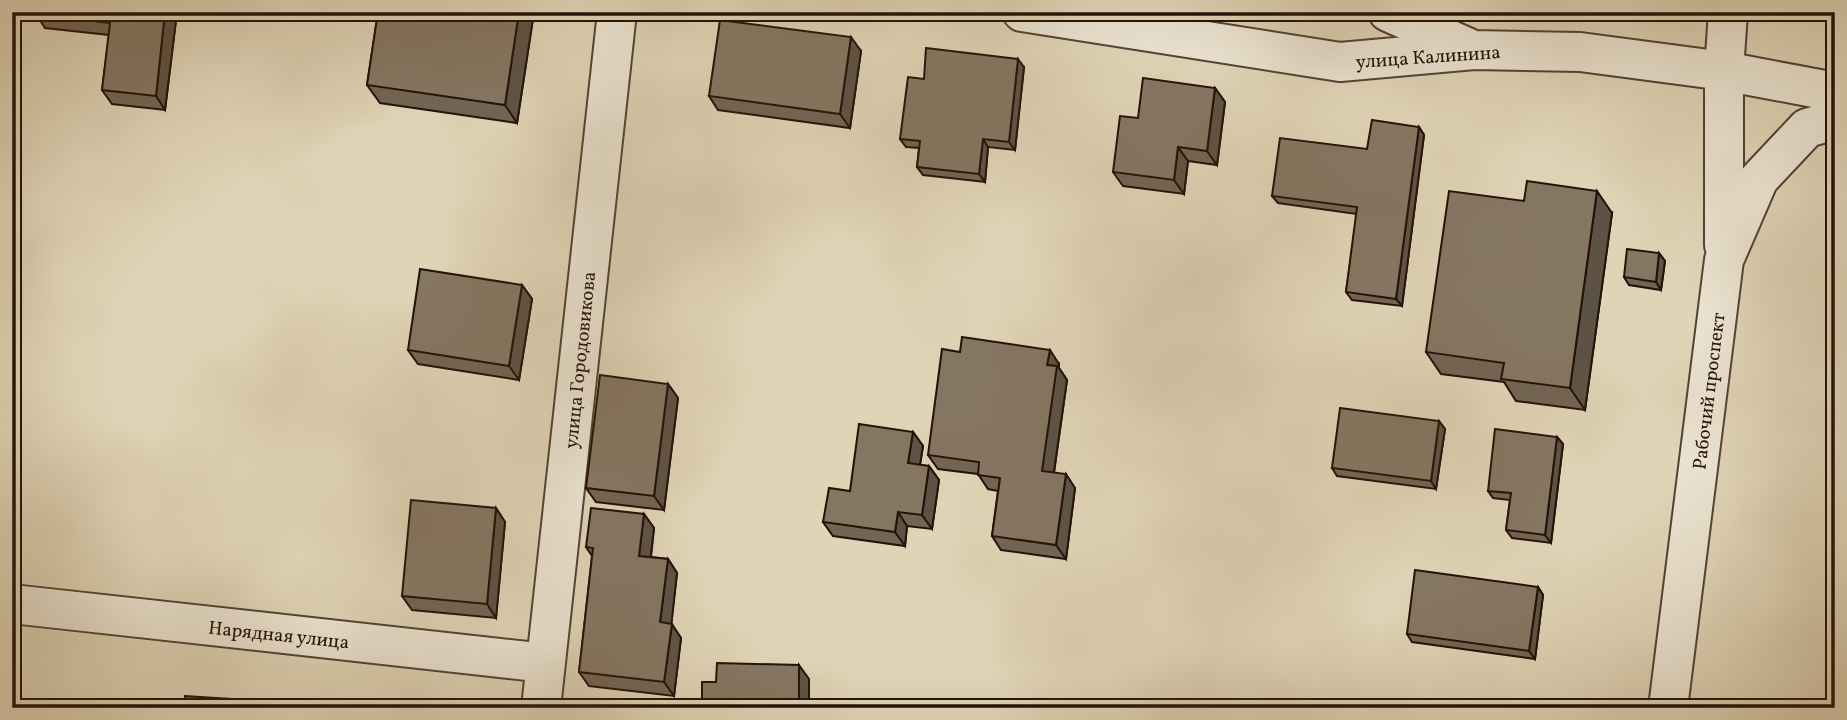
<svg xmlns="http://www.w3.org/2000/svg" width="1847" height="720" font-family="Vollkorn,serif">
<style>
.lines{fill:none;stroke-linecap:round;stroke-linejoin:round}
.minor-casing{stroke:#534234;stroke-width:42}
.minor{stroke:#eae3d0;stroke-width:38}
.wall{fill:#726554;stroke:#241108;stroke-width:2}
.shaded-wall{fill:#5d5345;stroke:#241108;stroke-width:2}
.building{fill:#857662;stroke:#241108;stroke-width:2}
.labels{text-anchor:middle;stroke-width:5;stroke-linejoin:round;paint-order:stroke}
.street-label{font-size:19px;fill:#241108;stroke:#eae3d0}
</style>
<rect width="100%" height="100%" fill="#dfd4b6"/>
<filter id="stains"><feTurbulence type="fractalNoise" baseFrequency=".00286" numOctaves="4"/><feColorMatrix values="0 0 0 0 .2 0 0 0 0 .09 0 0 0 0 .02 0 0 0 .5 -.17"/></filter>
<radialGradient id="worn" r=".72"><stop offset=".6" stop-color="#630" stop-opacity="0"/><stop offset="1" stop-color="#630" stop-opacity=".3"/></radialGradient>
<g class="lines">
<defs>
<path id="minor" d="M1022,12L1340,62L1474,50L1580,52L1724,71L1835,92
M1388,12L1469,48
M1724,245V71L1728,12
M12,604L546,663
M541,708L617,12
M1668,708L1724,260L1759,179L1807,128L1835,120"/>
</defs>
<use href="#minor" class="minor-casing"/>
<use href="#minor" class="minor"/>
</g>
<path class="wall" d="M36,12H177L165,110L112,104L102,90L109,35L45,28L36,14Z
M378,12H534L517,123L380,103L367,85Z
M1806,12H1835V17L1807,13Z
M861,51L850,128L718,110L709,96Z
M1024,67L1015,150L988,147L985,182L923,175L917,167L919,148L906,147L900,139L924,79Z
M1215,88L1225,102L1217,165L1188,161L1184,194L1123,186L1113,172L1138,118Z
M1419,127L1424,135L1402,306L1352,300L1346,292L1357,214L1278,203L1272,196L1367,149Z
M1612,213L1585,410L1516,401L1504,382L1441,374L1426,352Z
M1659,253L1665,261L1661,290L1629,285L1624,277Z
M522,285L532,299L519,380L418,364L408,350Z
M1059,364V368L1067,380L1054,473L1075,488L1066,559L1001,550L992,536L998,491L988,489L978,474L938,469L928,455Z
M668,384L678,398L664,510L596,502L586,488Z
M1439,421L1445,429L1436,489L1337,476L1332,468Z
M913,432L923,446L920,465L929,466L939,480L932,529L907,526L905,546L833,536L823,522L850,491Z
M1557,437L1563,444L1551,543L1512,538L1506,530L1510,500L1493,498L1488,491Z
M496,508L505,522L496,618L412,610L402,596Z
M644,514L654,528L651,557L668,559L677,573L671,624L681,638L674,696L589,686L579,672L592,556L586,547Z
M1538,587L1543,595L1535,659L1412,642L1407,634Z"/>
<path class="shaded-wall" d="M165,12H177L165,110L156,96Z
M519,12H534L517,123L505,105Z
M851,37L861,51L850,128L840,114Z
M1018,59L1024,67L1015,150L1009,142Z
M1215,88L1225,102L1217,165L1207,151Z
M1419,127L1424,135L1402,306L1396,299Z
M983,139L988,147L985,182L979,174Z
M1178,147L1188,161L1184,194L1174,180Z
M1597,191L1612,213L1585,410L1570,388Z
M1659,253L1665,261L1661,290L1656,282Z
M522,285L532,299L519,380L509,366Z
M1050,350L1059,364V368L1067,380L1052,485L1042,471L1047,365Z
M668,384L678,398L664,510L654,496Z
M1439,421L1445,429L1436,489L1431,481Z
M913,432L923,446L918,477L908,463Z
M1557,437L1563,444L1551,543L1545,535Z
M12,451L15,455L12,487Z
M929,466L939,480L932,529L922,515Z
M1066,474L1075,488L1066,559L1056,545Z
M496,508L505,522L496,618L487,604Z
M898,512L907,526L905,546L895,532Z
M644,514L654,528L649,570L639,556Z
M668,559L677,573L670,637L660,622Z
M1538,587L1543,595L1535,659L1529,651Z
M672,624L681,638L674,696L664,682Z
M799,665L809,679V708H799Z"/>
<path class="building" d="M36,12H165L156,96L102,90L110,23L36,14Z
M378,12H519L505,105L367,85Z
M720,20L851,37L840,114L709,96Z
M926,48L1018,59L1009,142L983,139L979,174L917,167L920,141L900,139L908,77L924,79Z
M1143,78L1215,88L1207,151L1178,147L1174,180L1113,172L1120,116L1138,118Z
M1372,120L1419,127L1396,299L1346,292L1357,207L1272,196L1280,138L1367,149Z
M1527,181L1597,191L1570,388L1501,379L1504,363L1426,352L1449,191L1524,201Z
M1627,249L1659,253L1656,282L1624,277Z
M420,269L522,285L509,366L408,350Z
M962,337L1050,350L1047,365L1057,366L1042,471L1066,474L1056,545L992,536L1000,478L978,475L979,462L928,455L942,349L960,352Z
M1835,339V410L1831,409Z
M600,375L668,384L654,496L586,488Z
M1340,408L1439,421L1431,481L1332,468Z
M859,424L913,432L908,463L929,466L922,515L898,512L895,532L823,522L829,488L850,491Z
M1495,429L1557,437L1545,535L1506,530L1511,493L1488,491Z
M411,500L496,508L487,604L402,596Z
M591,508L644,514L639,556L668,559L660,622L672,624L664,682L579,672L593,548L586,547Z
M1415,570L1538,587L1529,651L1407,634Z
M717,663L799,665V708H702V682H716Z
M185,696L279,702V708H184Z"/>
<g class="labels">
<g class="street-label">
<text transform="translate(1428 56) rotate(-4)" y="7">улица Калинина</text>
<text transform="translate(579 360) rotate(-84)" y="7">улица Городовикова</text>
<text transform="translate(1708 391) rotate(-83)" y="7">Рабочий проспект</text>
<text transform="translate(279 634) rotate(6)" y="7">Нарядная улица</text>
</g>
</g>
<rect width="1847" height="720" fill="none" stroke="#dfd4b6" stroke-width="42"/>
<rect x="14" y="14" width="1819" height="692" fill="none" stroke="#241108" stroke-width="3.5"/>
<rect x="21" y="21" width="1805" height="678" fill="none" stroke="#241108" stroke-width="2"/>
<rect width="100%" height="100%" filter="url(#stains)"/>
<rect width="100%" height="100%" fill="url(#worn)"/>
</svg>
